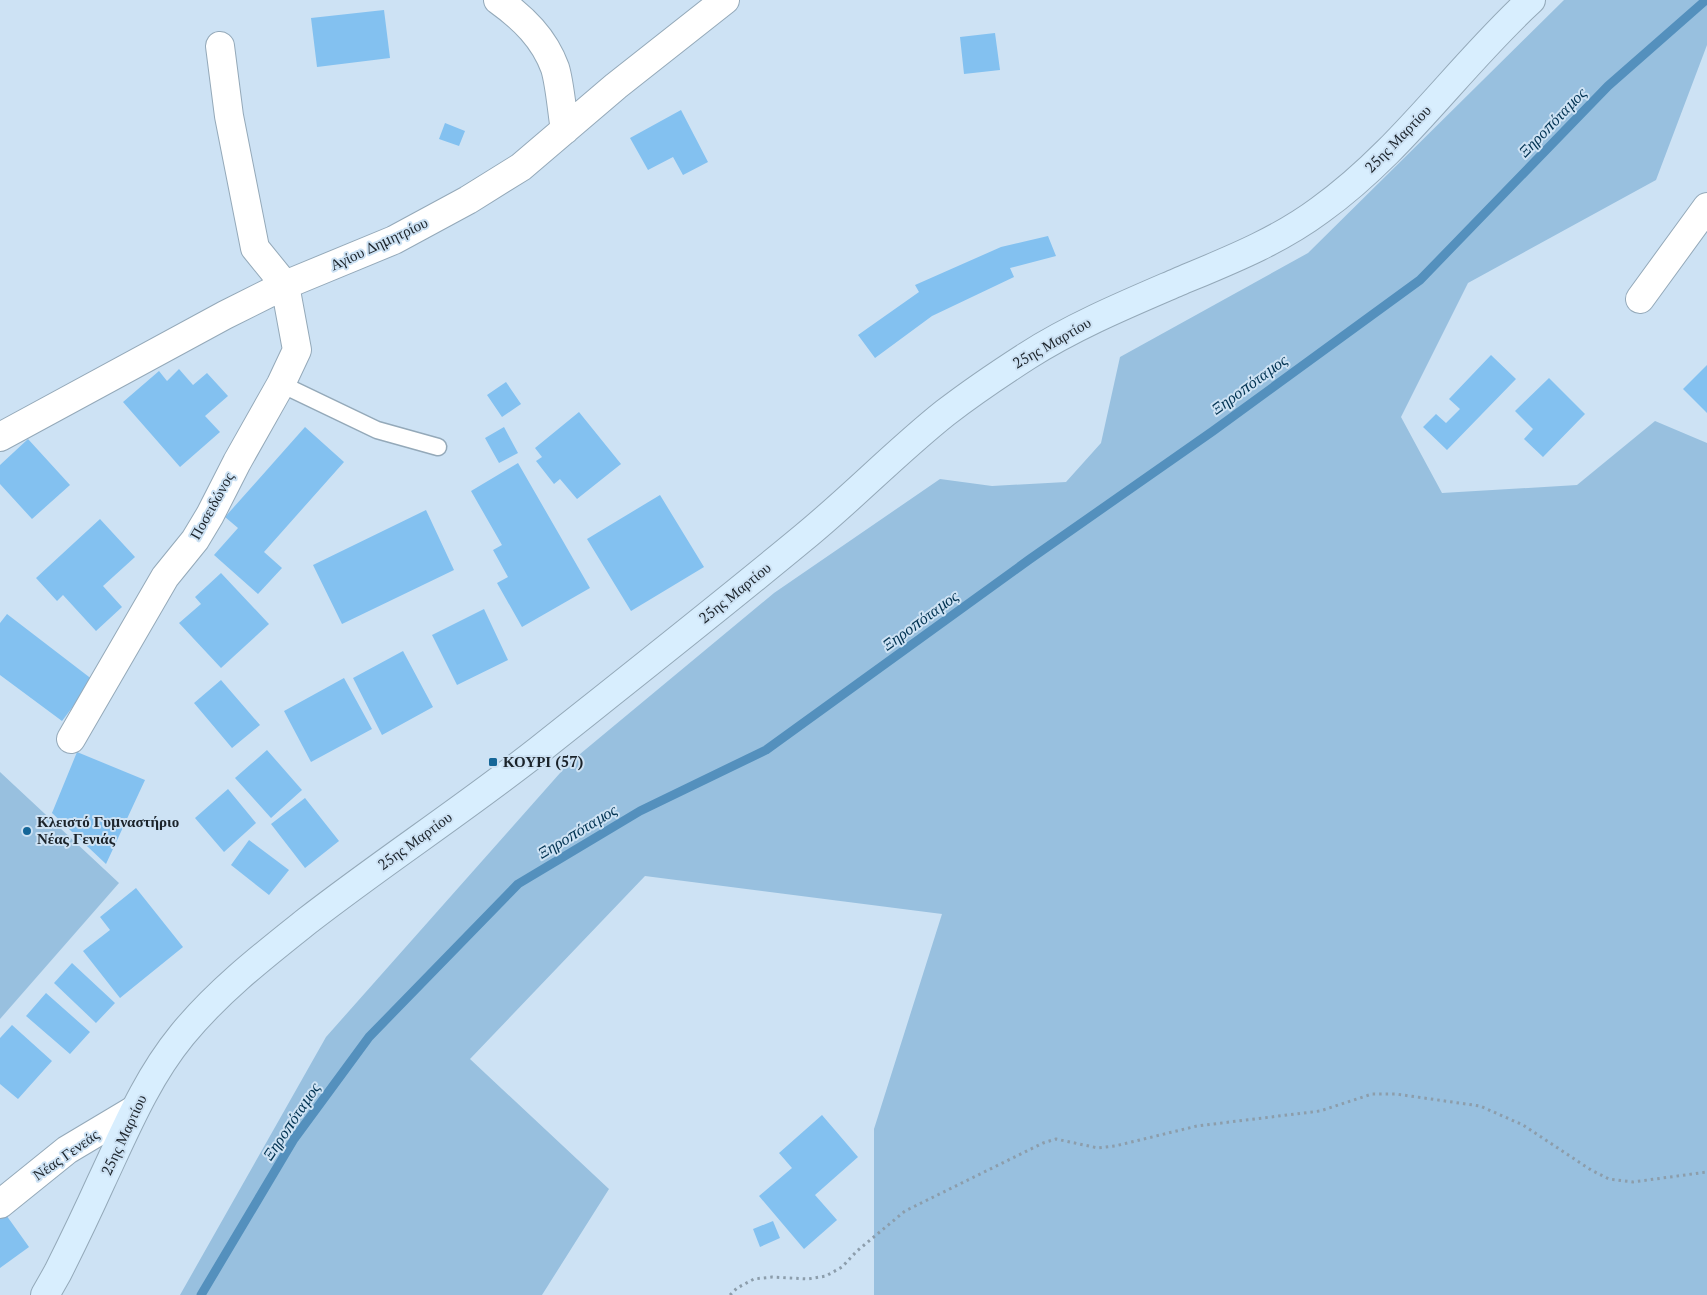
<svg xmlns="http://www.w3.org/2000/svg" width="1707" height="1295" font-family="'PT Serif',serif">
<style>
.green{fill:#98c0df}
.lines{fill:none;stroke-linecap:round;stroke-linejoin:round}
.stream{stroke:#5490bd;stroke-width:9}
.building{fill:#83c1f0}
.lane-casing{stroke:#94a9b9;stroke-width:19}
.street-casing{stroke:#94a9b9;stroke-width:30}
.secondary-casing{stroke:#94a9b9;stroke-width:30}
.path{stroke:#8c9dab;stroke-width:3;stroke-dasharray:2.5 4;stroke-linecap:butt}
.lane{stroke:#fff;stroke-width:16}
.street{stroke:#fff;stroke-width:28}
.secondary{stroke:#d8eefe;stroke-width:28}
.poi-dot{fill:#156698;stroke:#cde2f4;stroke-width:2}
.labels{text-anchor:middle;stroke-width:4;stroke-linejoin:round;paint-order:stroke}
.street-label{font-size:15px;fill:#1b232a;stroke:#cde2f4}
.poi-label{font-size:15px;font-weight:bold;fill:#1b232a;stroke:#cde2f4;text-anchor:start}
.water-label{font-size:16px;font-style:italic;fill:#003251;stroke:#cde2f4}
</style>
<rect width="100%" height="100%" fill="#cde2f4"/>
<path class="green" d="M1564,0H1707V45L1656,180L1468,283L1401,417L1442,493L1577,485L1655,421L1707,443V1295H874V1129L942,914L645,876L470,1059L609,1189L542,1295H180L326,1037L568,764L774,593L940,479L992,486L1066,482L1101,443L1120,357L1308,253Z
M0,772L119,883L0,1019Z"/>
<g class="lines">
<path class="stream" d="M201,1295L294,1139L369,1037L518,884L640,811L766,750L1030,559L1213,431L1420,280L1608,86L1706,0"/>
</g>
<path class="building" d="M384,10L390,58L317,67L311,18Z
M995,33L1000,70L964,74L960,37Z
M681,110L708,162L683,175L673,157L648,170L630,138Z
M445,123L465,131L459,146L439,139Z
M1048,236L1056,256L1010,268L1014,277L932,316L875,358L858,335L919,292L915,285L1001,247Z
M1491,355L1516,379L1447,450L1423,427L1436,414L1446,423L1460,409L1449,399Z
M1707,365V413L1683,389Z
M179,369L193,385L207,373L228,396L205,416L220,432L180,467L123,402L159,371L167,381Z
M1549,378L1585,414L1543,457L1524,439L1533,429L1515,411Z
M506,382L521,404L502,417L487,395Z
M579,412L621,464L577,499L560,479L554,484L536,461L542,457L535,448Z
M305,427L344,462L264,552L282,568L258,594L214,555L238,528L225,517Z
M504,427L518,453L499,463L485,438Z
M28,439L70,485L32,519L0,484V465Z
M518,463L590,588L522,627L497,583L508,577L493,550L502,545L471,491Z
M660,495L704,567L631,611L587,539Z
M426,510L454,570L342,624L313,565Z
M100,519L135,557L103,586L122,607L96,631L63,595L57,601L36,578Z
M221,573L269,624L221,668L179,623L201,604L195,597Z
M484,609L508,660L457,685L432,635Z
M7,614L93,680L62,721L0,675V623Z
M403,651L433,707L382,735L353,678Z
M344,678L372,729L311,762L284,711Z
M221,680L260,725L232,748L194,703Z
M267,750L302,790L271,818L235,778Z
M77,752L145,780L106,864L52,813Z
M228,789L256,823L224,852L195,818Z
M305,798L339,841L305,868L271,824Z
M249,840L289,870L269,895L231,865Z
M136,888L183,947L120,998L83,951L110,930L100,917Z
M72,963L115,1003L96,1023L54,983Z
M46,993L90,1032L70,1054L26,1016Z
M12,1025L52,1061L18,1099L0,1084V1038Z
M822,1115L858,1157L815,1195L837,1220L804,1249L759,1196L792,1168L779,1153Z
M4,1212L29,1247L0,1268V1215Z
M773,1221L780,1238L760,1247L753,1229Z"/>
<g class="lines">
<defs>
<path id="lane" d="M281,384L377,430L438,447"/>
<path id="street" d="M498,0C523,18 544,38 555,68C560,84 562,113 565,130
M1640,299L1707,207
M0,437L225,315L285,285L394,240L468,200L521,167L616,86L725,0
M71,739L165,577L195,540L210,515L237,462L281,384L297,350L285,285L255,248L229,116L220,46
M0,1204L67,1150L134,1110"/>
<path id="secondary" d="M45,1295L58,1272C73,1242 87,1213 101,1182C125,1131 146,1079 182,1035C218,991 263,956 307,921C383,862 464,809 539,750C627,680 716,610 803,538C852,498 896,452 945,413C971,393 999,374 1027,356C1074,326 1127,304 1178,282C1228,261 1277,242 1320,210C1401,152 1458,67 1531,0"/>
</defs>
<use href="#lane" class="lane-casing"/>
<use href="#street" class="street-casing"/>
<use href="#secondary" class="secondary-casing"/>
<path class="path" d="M730,1295L737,1288L754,1279L772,1277L808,1279L826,1276L842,1267L857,1251L905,1211L1043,1143L1056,1139L1098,1148L1115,1146L1197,1126L1320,1111L1372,1094H1396L1480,1106L1523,1125L1591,1170L1609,1179L1633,1182L1707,1172"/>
<use href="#lane" class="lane"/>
<use href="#street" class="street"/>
<use href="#secondary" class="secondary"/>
</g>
<g class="poi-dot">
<rect x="488" y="757" width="10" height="10" rx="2.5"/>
<circle cx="27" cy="831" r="5"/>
</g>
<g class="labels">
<g class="street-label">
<text transform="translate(1398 139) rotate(-46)" y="5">25ης Μαρτίου</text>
<text transform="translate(379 244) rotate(-25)" y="5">Αγίου Δημητρίου</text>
<text transform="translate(1052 343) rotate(-30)" y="5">25ης Μαρτίου</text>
<text transform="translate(212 506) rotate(-61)" y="5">Ποσειδώνος</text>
<text transform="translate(735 593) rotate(-39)" y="5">25ης Μαρτίου</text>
<text transform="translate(415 841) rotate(-36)" y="5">25ης Μαρτίου</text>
<text transform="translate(124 1135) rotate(-65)" y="5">25ης Μαρτίου</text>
<text transform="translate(66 1155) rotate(-35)" y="5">Νέας Γενεάς</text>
</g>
<g class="poi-label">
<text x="503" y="767">ΚΟΥΡΙ (57)</text>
<text x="37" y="827">Κλειστό Γυμναστήριο<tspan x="37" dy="17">Νέας Γενιάς</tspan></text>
</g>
<g class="water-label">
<text transform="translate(1552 122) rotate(-46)" y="6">Ξηροπόταμος</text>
<text transform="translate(1249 384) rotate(-36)" y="6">Ξηροπόταμος</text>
<text transform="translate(920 620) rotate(-36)" y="6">Ξηροπόταμος</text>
<text transform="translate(577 831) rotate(-31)" y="6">Ξηροπόταμος</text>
<text transform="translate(291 1121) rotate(-56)" y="6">Ξηροπόταμος</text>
</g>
</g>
</svg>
